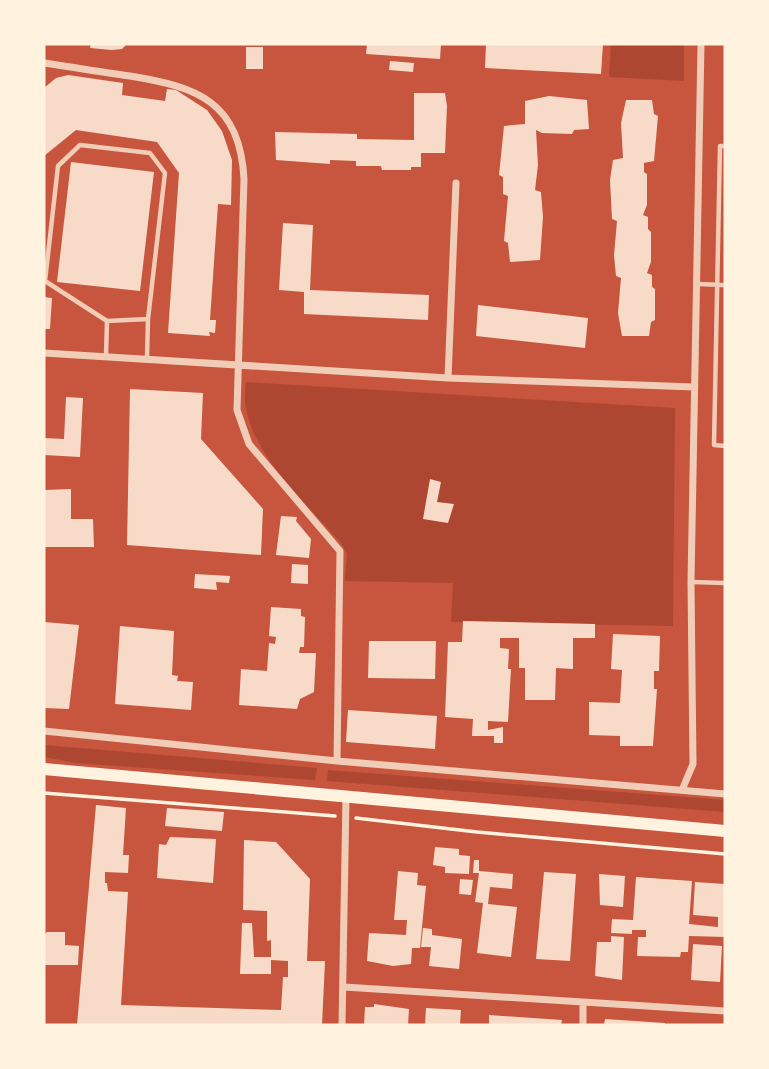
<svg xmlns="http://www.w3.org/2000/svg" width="769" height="1069" font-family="'Sofia Sans Condensed',sans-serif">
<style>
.green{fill:#ae4732}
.building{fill:#f7dbc8}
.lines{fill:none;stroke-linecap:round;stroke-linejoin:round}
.path{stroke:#fff3e0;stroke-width:3.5}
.service{stroke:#f1ccb7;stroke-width:4.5}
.minor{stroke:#f1ccb7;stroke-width:7}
.primary{stroke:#fff3e0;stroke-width:12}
</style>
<rect width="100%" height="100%" fill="#c8553d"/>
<path class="green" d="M611,44H684V81L609,77Z
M246,382L675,408L673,626L451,622L453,583L345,581L347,554L341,543C305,502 235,441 246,382Z
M44,745L317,768L315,780L75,763L44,757Z
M328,770L725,800V812L327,781Z"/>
<path class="building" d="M91,44H127L122,49L112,50L90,48Z
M367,44H441L440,59L366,54Z
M486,44H603L601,74L485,68Z
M246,47H263V69H246Z
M390,61L414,63L413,72L389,70Z
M68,75L123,83L122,95L165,101L167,89L176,90L207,110L222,131L232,160L231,205L218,204L210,320H216L215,333L209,332L210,336L168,333L179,173L157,142L76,130L44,156V88L56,78Z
M414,93H445L447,106L445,153H421V167H411V170H382L381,166H356V161L330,160V164L276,160L275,132L357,134V139L414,140Z
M549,96L587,100L589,129L574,130L572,134L542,133L536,130L538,165L535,190L541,192L543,217L540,260L510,262L508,243L504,241L508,196L503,194V177L499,175L504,126L525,124V101Z
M626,100H652L654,114L658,116L654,161L644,163V172L647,174V205L643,215L648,217V229L651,232V262L647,273L652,275V287L655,289V320L651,322L649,336H622L618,313L621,278L616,276L614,255L617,221L612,219L610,180L613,160L623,158L621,123Z
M71,162L154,172L140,291L57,282Z
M283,223L313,225L310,290L429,295L428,320L304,314V292L279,290Z
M44,297L52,298L50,329H44Z
M478,305L588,318L585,348L476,336Z
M130,389L203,393L201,439L263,509L261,555L127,545Z
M66,397L83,398L80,457L44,455V438L64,439Z
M430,479L441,482L437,502L454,504L448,523L423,519Z
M71,489V519H93L94,547H44V490Z
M281,516L297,517L296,521L311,539L309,558L276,555Z
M292,564L308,565V584L291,583Z
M195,574L230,576L229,583L216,582L217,590L194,588Z
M271,607L301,609V616L305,617L304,647H300L299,653H316L314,692L300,699L297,709L239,705L241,669L267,671L269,643L275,644L276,637L269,636Z
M463,621L595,624V638H573V669L556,668L555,700H525V668H519V638H500V648L509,649L508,669H511L508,722L488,721V730L503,727V743H494V736H472L473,719L445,717L448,642H462Z
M44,622L79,625L69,709L44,708Z
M120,626L174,631L172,675L178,676L177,681L193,682L191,710L115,704Z
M613,634L660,636L659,671H654V689H657L653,746H620V736L589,735V702L620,703L622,670L611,669Z
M369,641H436L435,679L368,678Z
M348,710L437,716L435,749L346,742Z
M96,805L126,808L123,855H129L128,873L105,872V883H107L108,891L128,892L121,1005L281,1010L283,977H288V961L271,960V974H240L242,923H252L254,957H271V940L267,941V911L243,910L244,840L276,842L310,879L307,961H325L322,1025H77Z
M167,808L224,812L222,831L165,826Z
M170,837L216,839L213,883L157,878L159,844L166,845Z
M435,847L459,849V855L470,856L469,874L445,873V867L433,865Z
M474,860H479V871L513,874L512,889L490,887L488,904L517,907L511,957L477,953L483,903L475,902L479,873H473Z
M398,871L418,873L417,885L426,886L420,948H412L411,964L393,966L367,961L369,933L406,935L407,920H394Z
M544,872L576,874L570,961L536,959Z
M599,874L625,876L623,907L600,905Z
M636,877L692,881L689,924L718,927V917L693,915L695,882L725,884V937L689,936L688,952H681L680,957L637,956L638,937H646V930H632V934L611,933L612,919L633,920Z
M460,879L473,880L471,895L459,894Z
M423,928L432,929V935L462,939L459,969L429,966L431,947H421Z
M47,932H65V945L79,946L78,965H44V935Z
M611,936L624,937L622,980L595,976L597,942H611Z
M693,944L722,946L720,982L691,980Z
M374,1004L409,1009L408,1025H364L365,1007H374Z
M426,1008L461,1010L460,1025H425Z
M489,1015L562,1020L561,1025H489Z
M605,1019L665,1023V1025H604Z"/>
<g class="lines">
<path class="path" d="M44,793L335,816
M356,818L477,832L725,854"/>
<path class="service" d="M725,146H720L714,445L725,446
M697,284L725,285
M107,321L148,319
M106,356L107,321L45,281L58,166L80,145L150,153L165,173L148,319L147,357
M692,582L725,583"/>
<path class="minor" d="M44,63C72,67 101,72 130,76C198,87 240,102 244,179L237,410L249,444L340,551L337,761
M44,353L448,378L694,387
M448,378L456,183
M44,731L337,761L725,794
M682,790L693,764L691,582L701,44
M344,987L725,1011
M342,1025L346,797
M583,1025V1002"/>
<path class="primary" d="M44,769L725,831"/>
</g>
<rect width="769" height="1069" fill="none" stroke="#fff3e0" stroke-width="91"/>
</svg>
